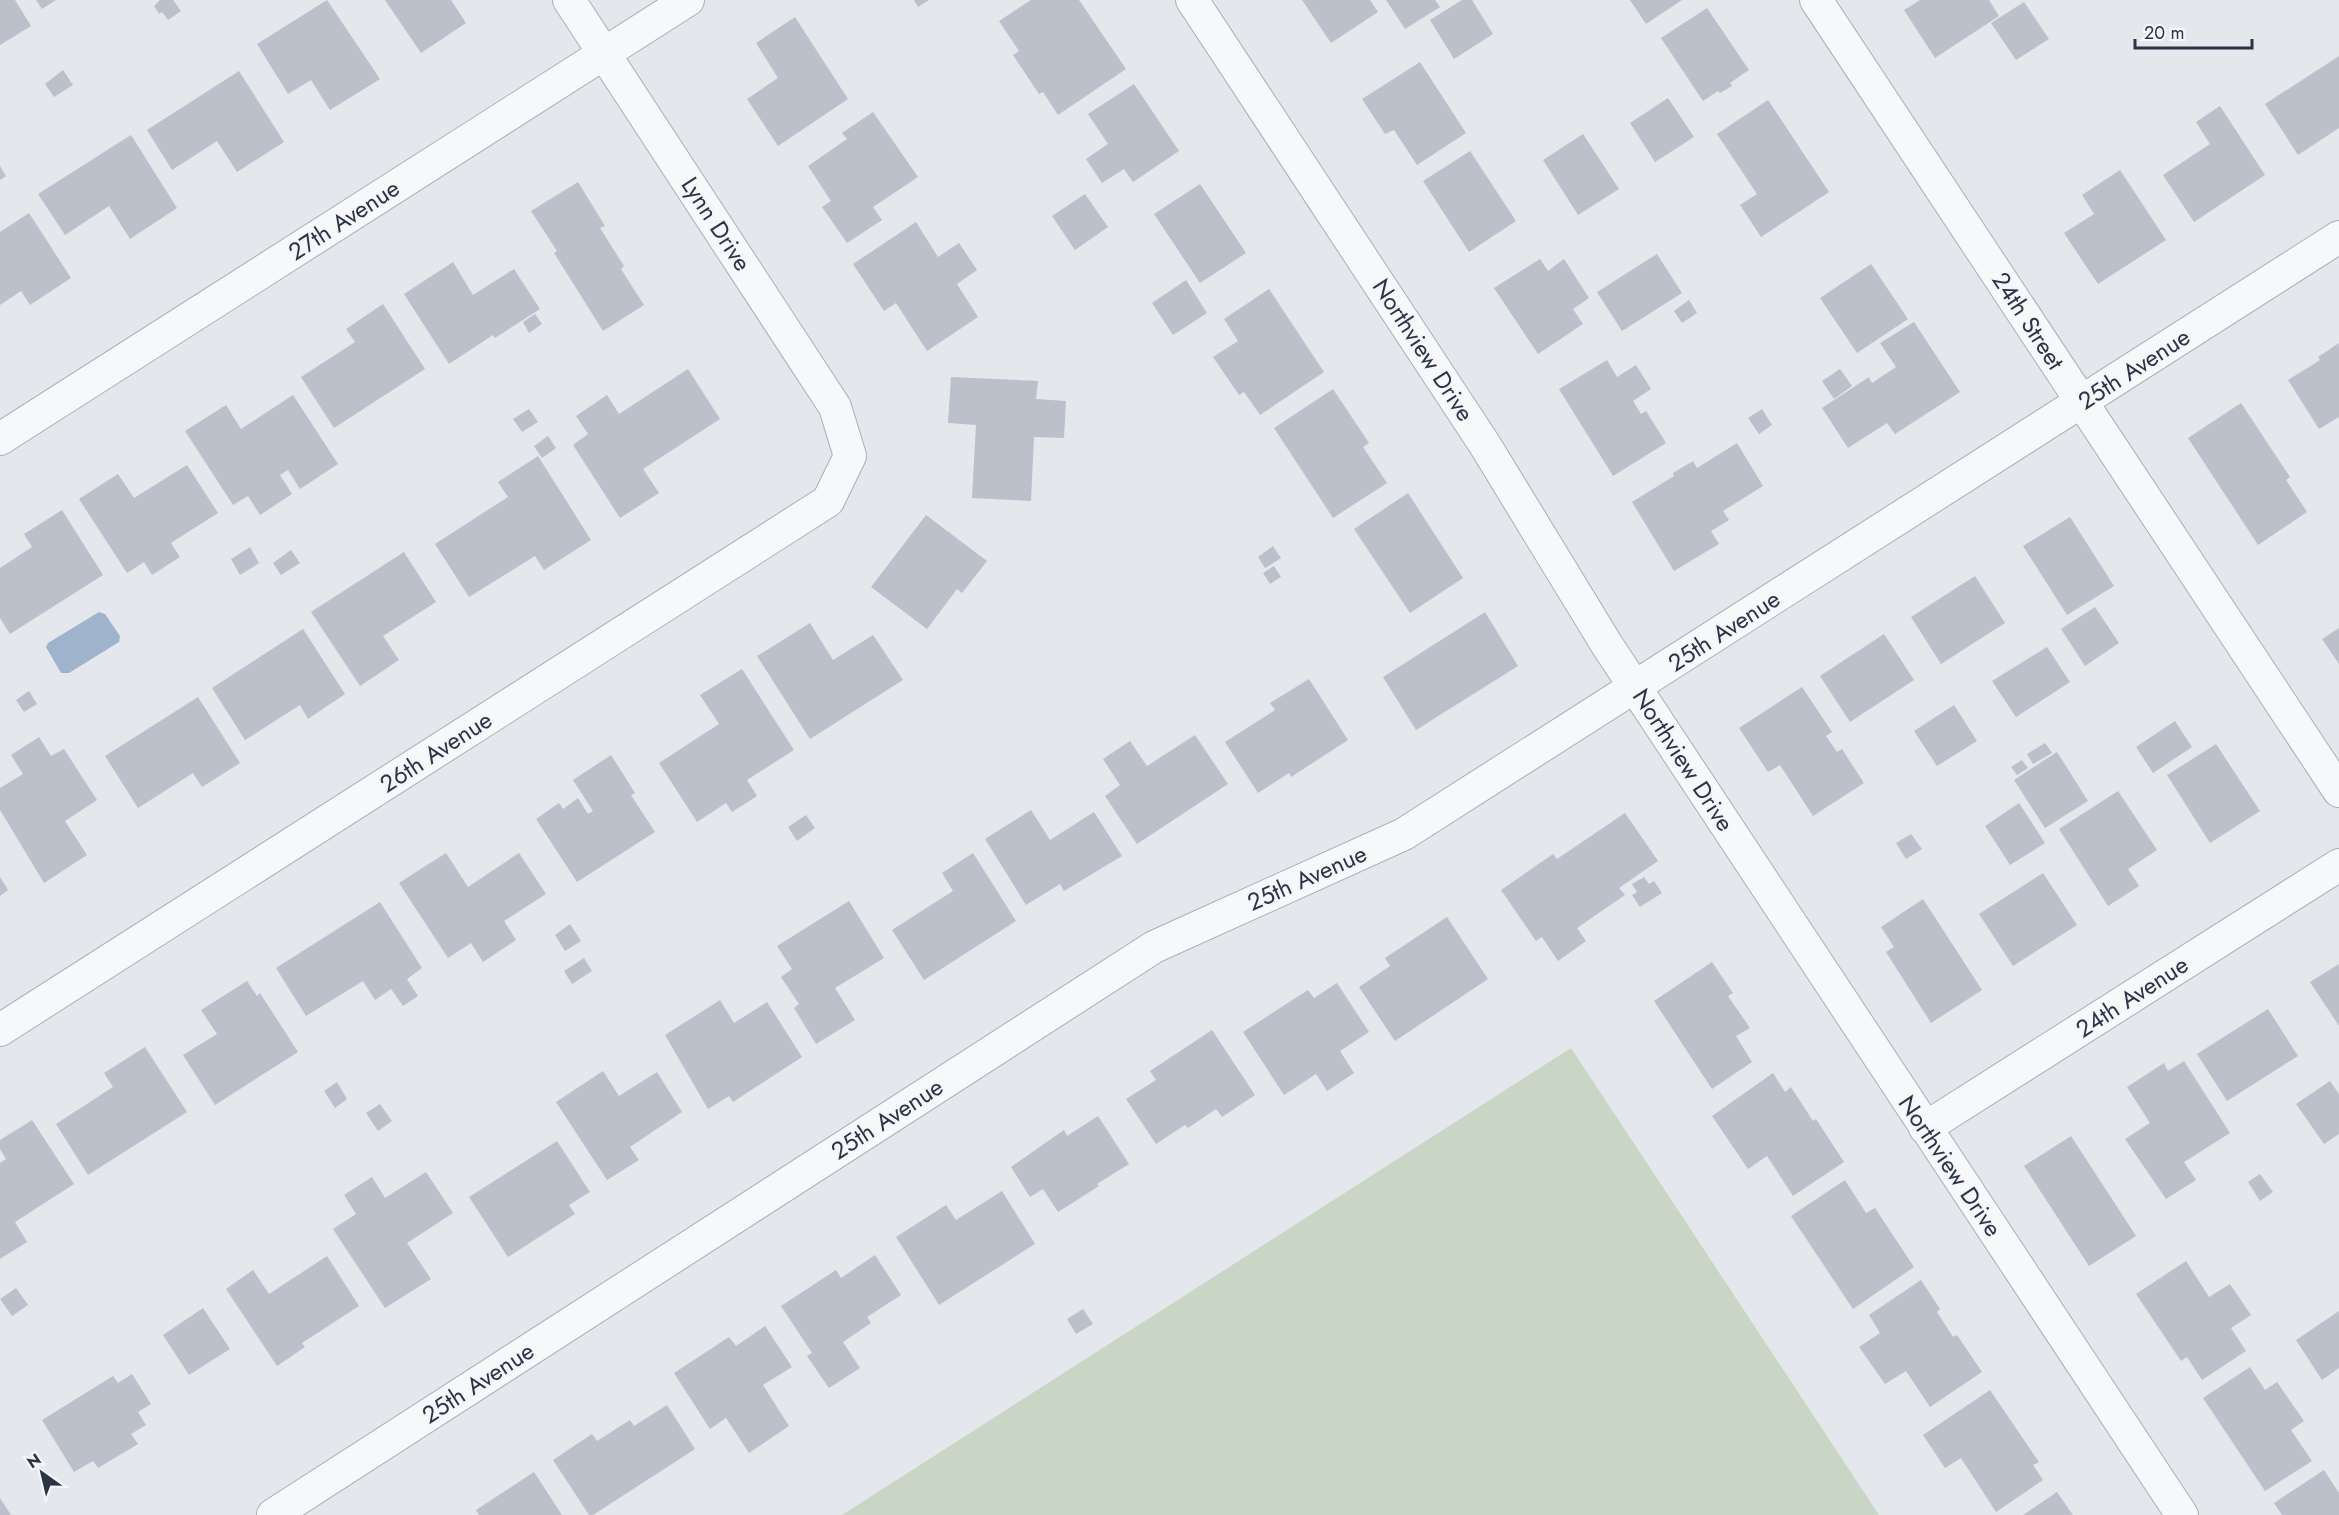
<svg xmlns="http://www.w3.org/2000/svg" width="2339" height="1515" font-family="Jost,sans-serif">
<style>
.green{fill:#c9d6c5}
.water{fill:#9fb4cc}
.building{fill:#bbc0ca}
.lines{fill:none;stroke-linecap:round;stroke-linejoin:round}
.street-casing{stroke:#a9aeb7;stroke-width:34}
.street{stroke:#f7f8fa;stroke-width:32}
.labels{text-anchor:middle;stroke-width:4.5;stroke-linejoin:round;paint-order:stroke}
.street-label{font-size:24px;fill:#2b3445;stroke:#f4f6f9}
</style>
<rect width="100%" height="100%" fill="#e4e7ec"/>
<path class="green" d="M1571,1048L1879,1515H842Z"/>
<path class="water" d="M99,612L105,614L120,636L119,642L69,673H61L46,647L48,643Z"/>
<path class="building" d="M0,0H15L31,26L0,45Z
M36,0H56L42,9Z
M160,0H173L181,11L168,20L162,12L159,14L154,6Z
M327,0L380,79L330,110L311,80L288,94L257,44Z
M385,0H451L466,23L421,53Z
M914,0H929L918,7Z
M1031,0H1079L1126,69L1058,115L1043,92L1039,94L1013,55L1019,51L999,21Z
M1302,0H1370L1378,12L1331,43Z
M1386,0H1435L1440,7L1405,29Z
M1462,0H1472L1493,34L1454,59L1430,20Z
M1630,0H1682L1646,24Z
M1920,0H1989L1999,16L1935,58L1904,10Z
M2024,2L2049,39L2016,60L1991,23Z
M1707,8L1749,70L1730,83L1732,86L1720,93L1718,91L1703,101L1661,38Z
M795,17L848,99L778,146L747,99L778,78L756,43Z
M2339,56V128L2298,155L2265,104Z
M1420,62L1466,133L1417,165L1394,130L1385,134L1362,99Z
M63,70L73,85L54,97L45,84Z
M239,71L284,142L237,172L217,141L172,170L147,130Z
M1134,84L1179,151L1133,182L1124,169L1102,183L1086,159L1108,144L1088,114Z
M1668,98L1694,137L1655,162L1630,123Z
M1768,100L1829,192L1761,237L1740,205L1757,194L1717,134Z
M2220,106L2265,175L2194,222L2163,175L2210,144L2196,122Z
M873,112L918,177L873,207L882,220L847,243L822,207L831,201L808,166L847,139L842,133Z
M1583,134L1619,189L1578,215L1543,160Z
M131,135L177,208L130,239L109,206L65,235L38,194Z
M1470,151L1516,221L1469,252L1423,181Z
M0,166L6,176L0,180Z
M2120,170L2166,240L2098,284L2064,233L2094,214L2082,195Z
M578,182L605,226L600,228L624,266L621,269L644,305L603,331L554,253L557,251L531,211Z
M1200,184L1246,253L1200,283L1154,214Z
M1085,194L1108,227L1075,250L1052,216Z
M29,213L71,278L30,305L21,291L0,305V232Z
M916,222L938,257L959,243L977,270L957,284L978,317L927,351L896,303L884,311L853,264Z
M1657,254L1682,293L1622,331L1597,292Z
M1540,259L1548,271L1564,259L1589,298L1573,309L1583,324L1538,354L1494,288Z
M453,262L473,295L514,269L540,309L495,338L493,335L449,364L404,294Z
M1871,264L1908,319L1857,353L1820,298Z
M1186,280L1207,313L1173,335L1152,303Z
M1269,289L1324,372L1260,415L1244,392L1239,395L1213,357L1238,341L1224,319Z
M1689,300L1697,313L1682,323L1674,311Z
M383,304L425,369L334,428L301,377L355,342L346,329Z
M535,314L542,324L529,333L523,322Z
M1914,322L1960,392L1895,434L1887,423L1848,448L1822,408L1869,377L1872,383L1896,367L1880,343Z
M2339,343V417L2319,429L2288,380L2320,360L2318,357Z
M1607,360L1617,377L1636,365L1651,389L1633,401L1641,414L1646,411L1666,443L1613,476L1559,389Z
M688,369L720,419L643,469L659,493L620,518L573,445L588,434L576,416L607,395L619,414Z
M1840,369L1852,386L1834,399L1822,381Z
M951,377L1038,381L1036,399L1066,401L1064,438L1034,437L1031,501L972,498L976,425L948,423Z
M1333,389L1369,443L1363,447L1387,483L1333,518L1274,428Z
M293,395L338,464L300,489L288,470L280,475L292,494L260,515L248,496L233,505L185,431L226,405L241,429Z
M2241,403L2290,477L2286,480L2307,512L2258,545L2188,438Z
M529,409L538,422L522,432L513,419Z
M1762,409L1772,425L1759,434L1748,418Z
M548,436L556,448L542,458L534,446Z
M1737,443L1763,486L1723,511L1729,520L1711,531L1719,544L1674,571L1632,502L1674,476L1673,473L1693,461L1697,468Z
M538,456L591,540L544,570L535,556L469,597L435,544L508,497L498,482Z
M187,465L218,513L171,543L180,557L152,575L144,562L127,573L79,499L118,474L134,498Z
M1408,493L1463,578L1410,613L1354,529Z
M62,510L103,575L10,634L0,618V568L32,547L24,534Z
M926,515L987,561L962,593L957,589L927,629L871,587Z
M2070,517L2114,586L2067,615L2023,546Z
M1273,546L1281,558L1265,568L1258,557Z
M250,547L259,563L240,575L231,559Z
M291,550L300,563L281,575L273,563Z
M404,552L436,602L383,636L399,660L360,686L311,612Z
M1274,566L1281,577L1270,584L1263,573Z
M1975,576L2005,623L1941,664L1911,617Z
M2095,607L2119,643L2085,666L2061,629Z
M1485,612L1518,666L1416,730L1383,677Z
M810,623L833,660L873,635L903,680L810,739L757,656Z
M2339,628V664L2322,639Z
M303,629L345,694L308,719L300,705L245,740L212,688Z
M1884,634L1914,680L1850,722L1820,676Z
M2047,647L2070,682L2016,717L1992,681Z
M742,669L794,750L747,780L757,796L732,812L726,803L697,822L659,763L719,724L700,695Z
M1309,679L1348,740L1291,777L1289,773L1258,793L1225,742L1275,710L1270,703Z
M1802,687L1832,732L1826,736L1837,752L1842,749L1864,783L1813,816L1780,765L1768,772L1739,728Z
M29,691L37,704L24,712L16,700Z
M198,697L240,763L202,787L193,773L138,808L105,756Z
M1954,705L1977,741L1937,766L1914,731Z
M2175,721L2192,747L2153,773L2136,747Z
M1195,735L1228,784L1137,844L1105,796L1120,785L1103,759L1130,741L1147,766Z
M39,737L51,756L64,749L97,800L65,821L87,855L44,883L0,810V788L23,774L11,755Z
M2045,743L2052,753L2033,764L2027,754Z
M2216,744L2260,811L2210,843L2167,775Z
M2057,752L2088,801L2045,828L2014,780Z
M611,755L635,793L631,795L655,832L577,882L536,819L559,803L563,809L578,798L588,814L593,811L573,780Z
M2022,760L2028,768L2017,775L2011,767Z
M2118,791L2157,850L2128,869L2139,886L2108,906L2059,829Z
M2019,803L2045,843L2010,865L1985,826Z
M1031,810L1050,840L1094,812L1122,856L1064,891L1060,884L1026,905L985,839Z
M1625,813L1658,861L1619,888L1625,895L1577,928L1586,941L1558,961L1542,937L1536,941L1501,890L1553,854L1557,859Z
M806,815L815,828L797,841L788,827Z
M1911,834L1922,849L1906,859L1896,843Z
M446,853L468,887L519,853L546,894L504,921L516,940L483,962L471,943L448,958L399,883Z
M973,853L1016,921L924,980L892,930L953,891L942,873Z
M2043,873L2077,925L2013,966L1979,914Z
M0,877L8,890L0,896Z
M1644,877L1649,884L1654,881L1662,893L1640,907L1632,895L1637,892L1632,884Z
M1923,899L1982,990L1931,1023L1886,952L1894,947L1881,927Z
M849,901L884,958L835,988L855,1020L816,1044L794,1008L799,1004L781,977L792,969L777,946Z
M380,902L422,968L407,979L418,996L403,1006L391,989L375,1000L363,981L306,1016L276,968Z
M1447,917L1488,979L1395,1041L1359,987L1390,966L1385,958Z
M570,924L581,941L565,951L555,935Z
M584,958L592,971L572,984L564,971Z
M1712,962L1733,993L1728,996L1750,1028L1736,1036L1752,1062L1712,1089L1654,1001Z
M2339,964V1026L2310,982Z
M247,981L257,996L260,993L298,1052L215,1105L183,1055L217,1034L201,1010Z
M1337,983L1369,1032L1340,1051L1354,1073L1327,1091L1316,1074L1284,1095L1243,1032L1308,990L1314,998Z
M720,1000L734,1023L767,1002L802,1057L733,1102L729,1096L708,1109L665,1035Z
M2268,1009L2298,1056L2227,1101L2197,1054Z
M1212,1030L1255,1095L1222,1117L1216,1109L1188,1128L1185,1125L1156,1144L1126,1099L1156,1080L1150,1071Z
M145,1047L187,1112L88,1175L56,1124L113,1087L104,1073Z
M2184,1061L2230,1133L2184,1162L2196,1180L2166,1199L2125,1139L2150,1123L2127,1087L2164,1063L2168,1071Z
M603,1071L619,1096L657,1072L682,1112L630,1147L639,1160L607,1180L556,1102Z
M1773,1073L1785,1092L1791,1087L1813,1121L1816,1119L1844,1162L1793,1196L1767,1156L1748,1169L1712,1116Z
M2330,1081L2339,1094V1134L2324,1144L2296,1104Z
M337,1082L347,1099L335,1108L324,1091Z
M380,1104L392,1121L378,1131L366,1113Z
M1098,1116L1129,1164L1097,1184L1099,1186L1058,1212L1043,1189L1030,1197L1011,1167L1064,1130L1067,1136Z
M32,1120L74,1184L15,1222L27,1242L0,1259V1163L6,1159L0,1149V1140Z
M2071,1136L2136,1236L2089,1266L2024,1166Z
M557,1141L590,1192L569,1205L575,1214L508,1257L469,1197Z
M426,1172L453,1213L407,1243L431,1279L385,1308L333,1229L356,1214L344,1195L372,1177L385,1198Z
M2260,1174L2273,1192L2260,1201L2248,1182Z
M1845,1180L1866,1213L1875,1208L1914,1267L1853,1309L1791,1216Z
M1002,1191L1035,1244L939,1305L896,1237L946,1205L956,1220Z
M875,1255L901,1295L867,1317L871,1323L843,1342L860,1368L829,1388L807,1356L812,1353L781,1306L836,1270L841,1278Z
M327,1256L359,1306L302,1343L305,1347L277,1366L226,1289L253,1270L269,1294Z
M2186,1261L2209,1297L2230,1284L2251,1315L2231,1328L2246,1351L2202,1380L2187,1357L2181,1361L2136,1294Z
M1921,1280L1940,1309L1937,1312L1953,1337L1957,1335L1982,1372L1930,1407L1906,1371L1885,1384L1859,1347L1880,1333L1869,1315Z
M16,1288L28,1305L12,1316L0,1299Z
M203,1308L230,1349L189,1375L163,1335Z
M1083,1309L1093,1324L1076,1334L1067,1319Z
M2339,1311V1368L2322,1380L2296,1340Z
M765,1326L792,1367L763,1385L789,1426L749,1453L726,1418L710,1429L674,1373L729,1337L736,1346Z
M2250,1367L2265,1390L2277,1382L2304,1421L2291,1430L2312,1461L2265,1491L2203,1398Z
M132,1374L151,1404L138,1412L146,1425L131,1434L138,1444L98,1468L93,1461L74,1472L42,1420L113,1376L118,1383Z
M1990,1390L2039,1462L2033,1465L2043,1480L1996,1512L1961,1458L1945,1468L1923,1435Z
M667,1405L695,1449L593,1515H589L553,1460L592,1434L597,1441L630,1420L634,1426Z
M2324,1470L2339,1493V1515H2282L2274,1503Z
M534,1472L562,1515H479L476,1510Z
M2057,1492L2073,1515H2023Z
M0,1498L11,1515H0Z"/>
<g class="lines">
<defs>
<path id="street" d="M1192,0L1485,445L1607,645L2182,1515
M1816,0L2339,791
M0,439L688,0
M0,1030L828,501L850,456L835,407L569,0
M1925,1128L2339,865
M273,1515L1154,947L1404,834L2339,237"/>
</defs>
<use href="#street" class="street-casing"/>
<use href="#street" class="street"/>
</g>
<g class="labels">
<g class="street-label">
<text transform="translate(344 220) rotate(-33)" y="8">27th Avenue</text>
<text transform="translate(716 224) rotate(57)" y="8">Lynn Drive</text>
<text transform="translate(2028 321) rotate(57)" y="8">24th Street</text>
<text transform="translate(1423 350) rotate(57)" y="8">Northview Drive</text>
<text transform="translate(2134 369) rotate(-33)" y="8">25th Avenue</text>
<text transform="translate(1724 631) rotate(-33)" y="8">25th Avenue</text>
<text transform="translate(436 752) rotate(-33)" y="8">26th Avenue</text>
<text transform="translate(1683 760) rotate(57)" y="8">Northview Drive</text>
<text transform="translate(1307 878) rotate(-24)" y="8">25th Avenue</text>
<text transform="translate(2132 997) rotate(-33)" y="8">24th Avenue</text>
<text transform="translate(887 1119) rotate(-33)" y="8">25th Avenue</text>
<text transform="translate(1950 1166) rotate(56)" y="8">Northview Drive</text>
<text transform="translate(478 1383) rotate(-33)" y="8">25th Avenue</text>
</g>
</g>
<g transform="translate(42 1473) rotate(326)" stroke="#f4f6f9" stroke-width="4.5" paint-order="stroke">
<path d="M0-4.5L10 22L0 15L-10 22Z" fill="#2b3445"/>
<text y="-9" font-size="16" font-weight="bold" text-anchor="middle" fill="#2b3445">N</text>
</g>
<path d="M2135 39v9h117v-9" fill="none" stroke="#2b3445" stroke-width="3"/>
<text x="2144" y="39" font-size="18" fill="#2b3445" stroke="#f4f6f9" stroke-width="4.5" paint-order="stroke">20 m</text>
</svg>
